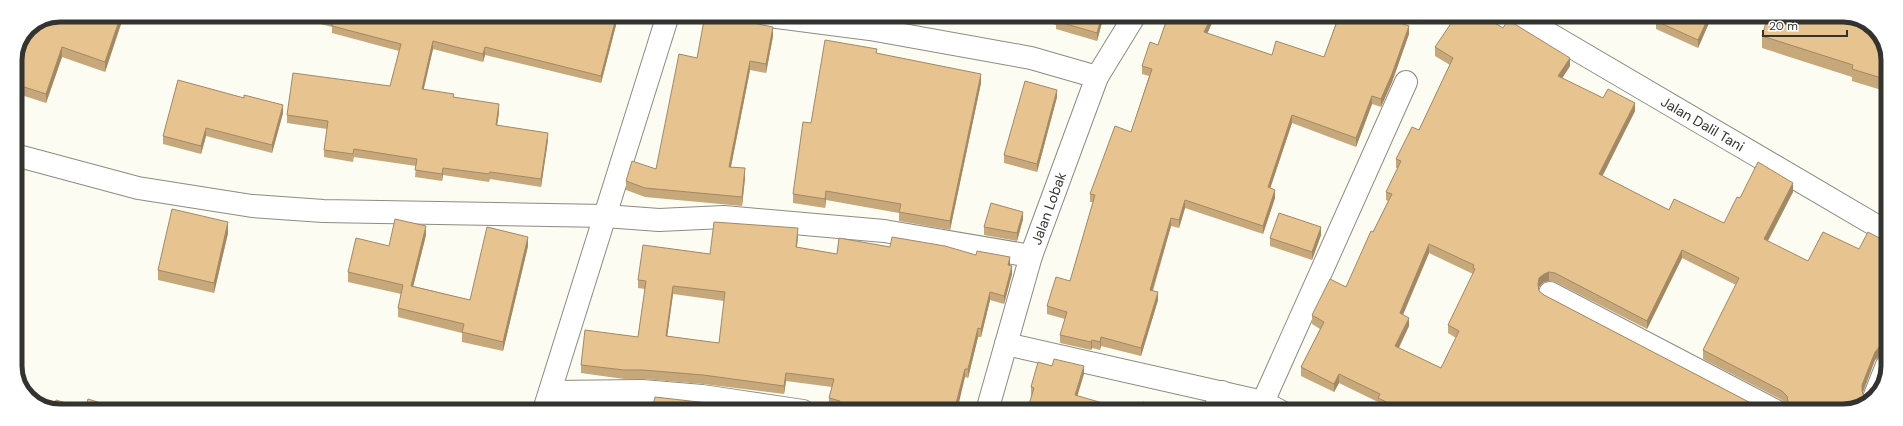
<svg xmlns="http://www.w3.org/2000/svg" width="1903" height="426" font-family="'DM Sans',sans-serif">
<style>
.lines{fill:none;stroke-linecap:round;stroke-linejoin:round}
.minor-casing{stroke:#8c8c83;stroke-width:24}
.minor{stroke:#fff;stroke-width:22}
.wall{fill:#c7a87b;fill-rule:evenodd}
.shaded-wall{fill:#a28864}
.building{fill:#e7c38f;stroke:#a28864;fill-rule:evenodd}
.labels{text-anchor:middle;stroke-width:3.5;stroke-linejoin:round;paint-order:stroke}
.street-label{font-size:14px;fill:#33332f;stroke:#fff}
.rim{fill:none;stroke:#33332f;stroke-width:5}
</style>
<rect width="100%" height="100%" fill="#fcfcf2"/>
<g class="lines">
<defs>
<g id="minor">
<path d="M761,15L870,29L1031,58L1097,77"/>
<path id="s1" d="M1519,16L1887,232"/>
<path d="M15,155L138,188L252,206L323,211L605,216L659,220L724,217L884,231L1031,256"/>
<path d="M1550,293L1776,411"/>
<path d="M1006,344L1263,402L1280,411"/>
<path d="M550,392L642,391L702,396L803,411"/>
<path d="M1874,398L1887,365"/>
<path d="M1263,402L1406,82"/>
<path d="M544,410L668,15"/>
<path id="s2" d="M987,411L1031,256L1097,77L1135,15"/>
<path d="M1214,411L1222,392"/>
</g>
</defs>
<use href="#minor" class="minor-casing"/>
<use href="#minor" class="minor"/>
</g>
<path class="wall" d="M124,15L105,72L62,57L46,103L15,93V60L83,17Z
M131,15H152L150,22Z
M286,15H607L616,25L601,83L485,55L483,62L433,49L423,89L454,97L499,112L497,125L548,140L541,187L490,179L489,182L443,175L442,181L415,177L416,166L354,157L353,162L324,157V150L327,129L287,123V115L390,86L399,51L332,33V27Z
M1035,15H1104L1097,41L1056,29V25L1043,21V18Z
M1168,16H1215L1207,34L1272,55L1324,57L1336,23L1321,16H1387L1386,18L1409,34L1392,82L1381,107L1372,104L1356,147L1292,123L1270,188L1275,198L1263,234L1185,208L1179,228L1171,226L1153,291L1158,300L1141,356L1101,346L1100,350L1092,348L1091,350L1060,343V335L1065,319L1047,314V306L1070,281L1093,202H1090V194L1131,132L1149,76L1142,74V66L1158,45Z
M1712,16L1698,48L1656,29V21Z
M1503,28L1570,66L1562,78L1603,98L1635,111L1602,176L1669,210L1724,223L1740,198L1793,192L1768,241L1808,261L1887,242V353H1886L1880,355L1875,360L1863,393L1787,408V405L1782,400L1703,359V350L1736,285L1682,258L1647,329L1555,282L1549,281L1544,282L1539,287V291L1544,295L1766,411H1387L1378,406V402L1339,383L1334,392L1301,376V367L1320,329L1312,324V315L1346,287L1388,201L1386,200V192L1398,168H1396V159L1419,130L1450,65L1435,56V47ZM1429,253L1473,274L1448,325V333L1456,338L1441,368L1399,348L1409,326L1403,314Z
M773,36L766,73L750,70L731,167L745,178L742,206L645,197L626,190V181L656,169L697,58Z
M1762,36L1888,55V92L1852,81V77L1762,48Z
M877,53L981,83L950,230L899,221V213L826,200L825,208L793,203V194L811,123Z
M1057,97L1037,172L1004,163V155Z
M283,113L272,153L206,136L201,154L163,144V136Z
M1023,219L1017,241L984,235V227Z
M228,233L214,293L158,280V270Z
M426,235L413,286L470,300L528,246L503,351L462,342V333L398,317V308L401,294L348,282V272L389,246Z
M1321,235L1312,260L1270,246V238Z
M798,236L797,247L837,254L890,247L1010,265L1012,274L1004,304L990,300L981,337H978L968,378L965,377L838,409L829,407V398L832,387L786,381L784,394L703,384L643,379H624L581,373V365L638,337L645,289L638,288V280L710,254ZM673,294L724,301L719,343L667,337Z
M1084,374L1031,396V387Z"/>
<path class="shaded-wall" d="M121,15H124L105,72V62Z
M150,15H152L150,22Z
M1102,15H1104L1097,41V33Z
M1212,16H1215L1204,41V32Z
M1709,16H1712L1698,48V40Z
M616,18V25L601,83V76Z
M1409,26V34L1392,82L1381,107V99Z
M773,27V36L766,73V64Z
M433,41V49L422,97V89Z
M62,47V57L46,103V94Z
M485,47V55L483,62V54Z
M1570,58V66L1558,85V76Z
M750,61V70L729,176V167Z
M981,74V83L950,230V221Z
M1057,90V97L1037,172V164Z
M1372,96V104L1356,147V138Z
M1635,103V111L1599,183V174Z
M499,104V112L496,133V125Z
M283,105V113L272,153V145Z
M1292,115V123L1268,195V187Z
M206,128V136L201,154V146Z
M548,133V140L541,187V179Z
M443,168V175L442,181V174Z
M745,168V178L742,206V197Z
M1793,183V192L1764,248V239Z
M1275,190V198L1263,234V226Z
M826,191V200L825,208V199Z
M1185,200V208L1179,228V220Z
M1023,212V219L1017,241V233Z
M1171,218V226L1150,298V290Z
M228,222V233L214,293V283Z
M426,226V235L411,295V286Z
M1321,227V235L1312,260V252Z
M798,228V236L796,255V247Z
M528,237V246L503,351V342Z
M1429,244V253L1400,322V313Z
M1682,250V258L1647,329V321Z
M1010,257V265L1008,273V265Z
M1012,266V274L1004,304V296Z
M1549,272V281L1544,282L1539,287L1538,293V284L1539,278L1544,274Z
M673,286V294L666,345V336Z
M990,292V300L981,337V329Z
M1158,292V300L1141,356V348Z
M1409,318V326L1395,355V346Z
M978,328V337L968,378V369Z
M1101,337V346L1100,350V342Z
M1092,340V348L1091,350V342Z
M1886,344V353L1880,355L1875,360L1862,394V385L1875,352L1880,346Z
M1084,366V374L1075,404V395Z
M965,369V377L957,411H954Z
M786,373V381L784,394V386Z
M1339,374V383L1334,392V384Z
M1555,405V411H1552Z"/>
<path class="building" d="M60,15H77L83,17L84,15H121L105,62L62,47L46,94L15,84V60L28,28Z
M315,15H607L616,18L601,76L485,47L483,54L433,41L422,89L454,94L453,97L499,104L496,125L548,133L541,179L490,172L489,174L443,168L442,174L415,170L417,159L354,149L353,154L324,150L328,121L287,115L293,73L390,86L401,44L332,26L333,20Z
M705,15H713L773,27L766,64L750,61L729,167L745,168L742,197L645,188L626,181L632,161L656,169L679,54L697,58Z
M1053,15H1102L1097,33L1056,21L1057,17Z
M1168,16H1212L1204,32L1272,55L1276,41L1324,57L1339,16H1337H1384L1383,17L1409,26L1392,74L1381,99L1372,96L1356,138L1292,115L1268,187L1275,190L1263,226L1185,200L1179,220L1171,218L1150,290L1158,292L1141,348L1101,337L1100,342L1092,340L1091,342L1060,335L1067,312L1047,306L1056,277L1070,281L1095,195L1090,194L1115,126L1131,132L1152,69L1142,66L1150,42L1158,45Z
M1456,16H1484L1503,28L1508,20L1570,58L1558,76L1603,98L1608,89L1635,103L1599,174L1669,210L1674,199L1724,223L1737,197L1740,198L1758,162L1793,183L1764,239L1808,261L1823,232L1859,249L1868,232L1887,242V344H1886L1880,346L1875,352L1862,385V391L1864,397L1870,401L1843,411H1784L1787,408L1788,402L1787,396L1782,391L1703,350L1739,278L1682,250L1647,321L1555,273L1549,272L1544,274L1539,278L1538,284L1539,291L1544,295L1766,411H1567L1555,405L1552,411H1405L1378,398L1380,394L1339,374L1334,384L1301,367L1324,322L1312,315L1330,279L1346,287L1371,231L1373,232L1392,194L1386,192L1401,161L1396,159L1412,127L1419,130L1453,58L1435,47ZM1429,244L1474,265L1473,268L1475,269L1448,325L1459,331L1441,368L1395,346L1409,318L1400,313Z
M1658,16H1709L1698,40L1656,21Z
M1768,16H1851L1877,30L1888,55V80L1852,69L1853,65L1762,36Z
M825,40L877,49L876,53L981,74L950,221L899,212L901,204L826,191L825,199L793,194L803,122L811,123Z
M178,80L244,98V95L283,105L272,145L206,128L201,146L163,136Z
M1025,81L1057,90L1037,164L1004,155Z
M991,203L1023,212L1017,233L984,227Z
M172,209L228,222L214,283L158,270Z
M1279,213L1321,227L1312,252L1270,238Z
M395,219L426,226L411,286L470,300L487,227L528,237L503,342L462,332L464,324L398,308L403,285L348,272L356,238L389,246Z
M714,222L798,228L796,247L837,254L839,238L890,247L892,237L945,246L976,255L977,251L1010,257L1008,265L1012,266L1004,296L990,292L981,329L978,328L968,369H965L954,411H837L840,401L829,398L834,379L786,373L784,386L703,375L643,370H624L581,365L585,330L638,337L646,281L638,280L643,245L710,254ZM673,286L725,292L719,343L666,336Z
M1054,359L1084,366L1075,395L1130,411H1027L1034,388L1031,387L1038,362L1052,366Z
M655,397L734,406L732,410H652Z
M88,399L117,408L116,410H85Z
M56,400L77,406L76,410H53Z
M1143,402L1172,411H1140Z"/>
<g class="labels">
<g class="street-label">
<text dy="5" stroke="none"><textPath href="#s1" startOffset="213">Jalan Dalil Tani</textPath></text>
<text dy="5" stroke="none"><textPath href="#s2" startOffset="212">Jalan Lobak</textPath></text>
</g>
</g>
<path d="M0 0H1903V426H0ZM60 22H1843A38 38 0 0 1 1881 60V366A38 38 0 0 1 1843 404H60A38 38 0 0 1 22 366V60A38 38 0 0 1 60 22Z" fill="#fff" fill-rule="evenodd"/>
<path class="rim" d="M60 22H1843A38 38 0 0 1 1881 60V366A38 38 0 0 1 1843 404H60A38 38 0 0 1 22 366V60A38 38 0 0 1 60 22Z"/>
<path d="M1763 30v6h84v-6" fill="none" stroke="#33332f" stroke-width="2"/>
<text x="1769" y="30" font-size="12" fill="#33332f" stroke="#ffffff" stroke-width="3" paint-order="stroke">20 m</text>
</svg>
